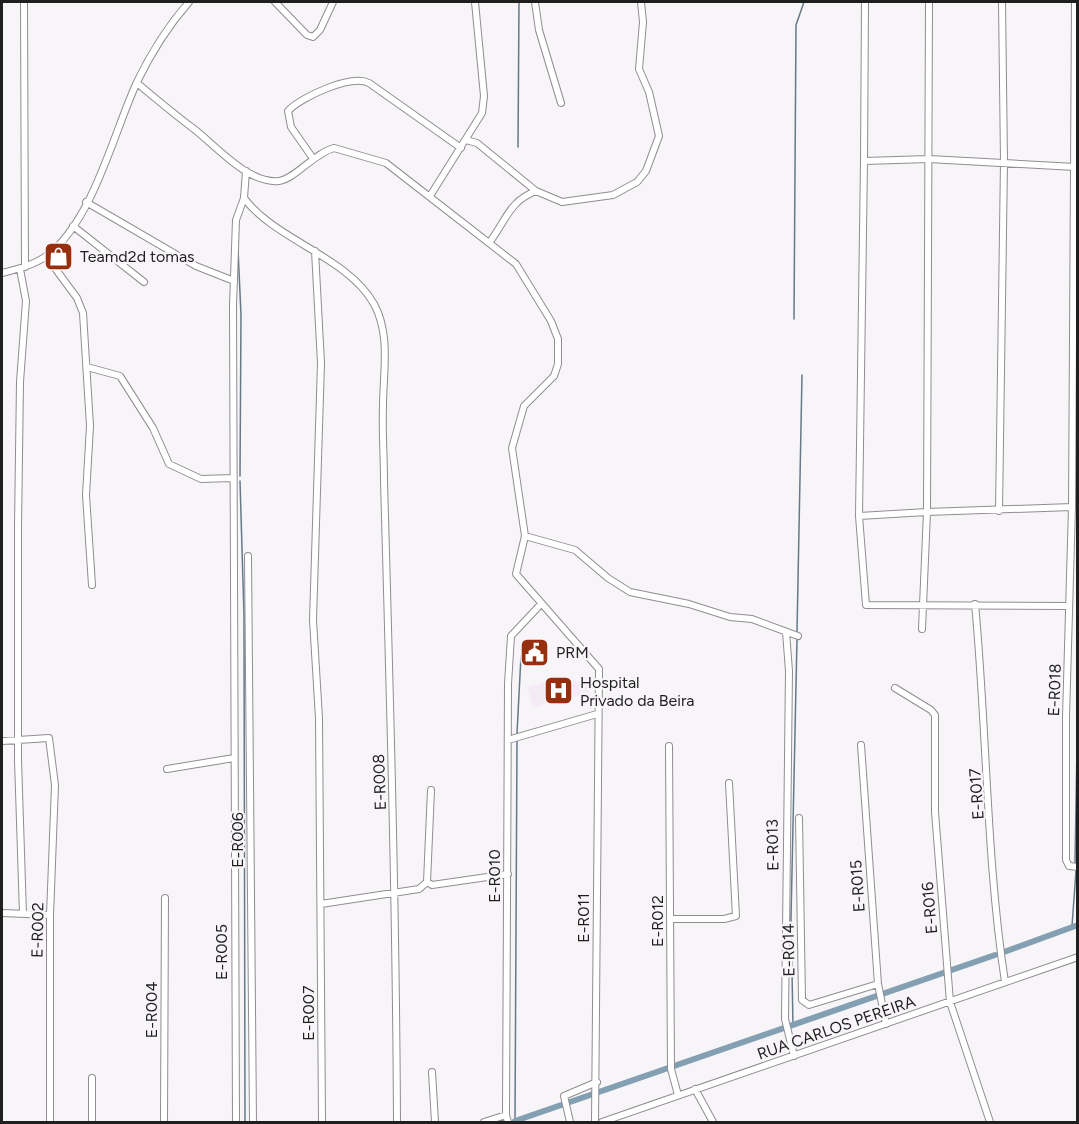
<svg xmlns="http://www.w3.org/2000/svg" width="1079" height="1124" font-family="Figtree,sans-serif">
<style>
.built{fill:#f4ebf6}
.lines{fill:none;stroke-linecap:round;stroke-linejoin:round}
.stream{stroke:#657987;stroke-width:1.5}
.canal{stroke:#83a0b3;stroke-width:6}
.minor-casing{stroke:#908d91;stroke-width:8}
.minor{stroke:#fff;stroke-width:6}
.labels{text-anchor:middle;stroke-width:4.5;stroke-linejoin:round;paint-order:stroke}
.poi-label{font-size:16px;fill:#201f20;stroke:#f8f5f9;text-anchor:start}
.street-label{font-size:16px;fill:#201f20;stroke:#f8f5f9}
</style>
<rect width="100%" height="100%" fill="#f8f5f9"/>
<path class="built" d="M553,680H572L588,686L591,698L574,695L533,708L527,687Z"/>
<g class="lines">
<path class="stream" d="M518,147L519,2
M238,249L241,315L240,476
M794,319L796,25L804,2
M240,481L244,615L245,1122
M797,632L802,375
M517,733L521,656
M1075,863L1078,689
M1072,926L1076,871
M793,1025L791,918L797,639
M515,1121L517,741"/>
<path class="canal" d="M1004,952L1078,925
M515,1121L995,955"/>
<defs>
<path id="minor" d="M24,2L25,267
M275,2L307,35L313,37L320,30L333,2
M535,2L539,30L561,103
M865,2L864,161L929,159L1075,167
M929,2L927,512L1072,507
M1075,2L1072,507L1066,717V860L1069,866L1078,867
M137,83C156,99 174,114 194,129C216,146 248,184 279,181C295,179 313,154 334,148L386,163L516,264L551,321L558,339V364L554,376L524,406L512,448L525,536L516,574L599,669L595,1122
M466,140L477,143L536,191L562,202L613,195L637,182L646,171L659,136L649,92L639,69L643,22L641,2
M312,157L291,127L288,111C301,97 351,74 369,83L461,148
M864,161L859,516L866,605L1068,606
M430,196L482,113L484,96L475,2
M244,198C275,240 348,257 374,304C391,335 383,373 383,406C382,431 384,456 384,481C390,695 396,909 397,1122
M86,202L196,266L234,281
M73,226L144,282
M489,243C506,221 509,201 536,191
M315,251L321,363L313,620L319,718L322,1122
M46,256L77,298L83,313L90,426L86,495L92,585
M20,269L26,301L20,382L18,527V760L23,914
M2,273C18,269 34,265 48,255C94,218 113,134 137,82C151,53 168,26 189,2
M87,367L120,376L153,428L169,464L201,479L232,478
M999,511L1004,162L1002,2
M859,516L927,512L922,629
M525,536L575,550L608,578L630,592L689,604L730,617L752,619L798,636
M248,556L253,1122
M975,604C987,730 986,858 1005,982
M786,632L789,671L785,1019L794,1056
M895,688L931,710L935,715V812L950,1002L990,1122
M508,740L597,714
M2,741L49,738L55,785L50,915V1122
M861,745L878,984L886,1024
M669,746L671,1069L678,1095
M167,769L234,758
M431,790L427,882L432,885L508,874
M799,818L802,1000L809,1005L878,984
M321,904L419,889L427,882
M2,913L50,915
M671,919H724L736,916L729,783
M432,1072L435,1122
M695,1089L713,1122
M92,1122V1078
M164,1122L165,898
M236,1122L233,306L236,220L244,198L246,171
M484,1122L506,1115
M508,1122L506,1115L508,684L511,636L541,604
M570,1122L564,1096L597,1082
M602,1122L1078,957"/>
</defs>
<use href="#minor" class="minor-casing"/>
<use href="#minor" class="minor"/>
</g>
<defs>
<symbol id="shop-square" viewBox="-11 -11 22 22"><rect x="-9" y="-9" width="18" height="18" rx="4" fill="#972f0f" stroke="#f8f5f9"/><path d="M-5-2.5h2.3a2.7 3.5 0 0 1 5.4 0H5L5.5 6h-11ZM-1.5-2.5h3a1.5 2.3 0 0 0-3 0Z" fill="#fff"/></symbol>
<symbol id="civic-square" viewBox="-11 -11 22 22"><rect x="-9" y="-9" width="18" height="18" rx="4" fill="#972f0f" stroke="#f8f5f9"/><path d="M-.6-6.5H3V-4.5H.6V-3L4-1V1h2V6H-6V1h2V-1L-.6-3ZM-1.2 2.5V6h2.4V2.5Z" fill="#fff"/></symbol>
<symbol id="hospital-square" viewBox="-11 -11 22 22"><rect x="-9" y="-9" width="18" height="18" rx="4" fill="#972f0f" stroke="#f8f5f9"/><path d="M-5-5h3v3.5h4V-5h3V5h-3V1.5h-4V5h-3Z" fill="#fff"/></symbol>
</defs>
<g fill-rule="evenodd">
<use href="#shop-square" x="42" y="240" width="33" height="33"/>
<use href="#civic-square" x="518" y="636" width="33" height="33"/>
<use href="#hospital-square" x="542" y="674" width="33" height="33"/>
</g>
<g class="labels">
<g class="poi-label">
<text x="80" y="262">Teamd2d tomas</text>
<text x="556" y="658">PRM</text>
<text x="580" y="688">Hospital<tspan x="580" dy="18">Privado da Beira</tspan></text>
</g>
<g class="street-label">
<text transform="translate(1054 690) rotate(-88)" y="6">E-R018</text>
<text transform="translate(379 782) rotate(-92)" y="6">E-R008</text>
<text transform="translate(976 794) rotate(-94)" y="6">E-R017</text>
<text transform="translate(237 840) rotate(-90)" y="6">E-R006</text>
<text transform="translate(772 845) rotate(-91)" y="6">E-R013</text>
<text transform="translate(494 876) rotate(-90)" y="6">E-R010</text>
<text transform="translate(857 886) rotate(-94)" y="6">E-R015</text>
<text transform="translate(929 908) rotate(-95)" y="6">E-R016</text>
<text transform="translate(583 918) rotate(-90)" y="6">E-R011</text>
<text transform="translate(657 921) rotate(-90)" y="6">E-R012</text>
<text transform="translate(37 930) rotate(-89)" y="6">E-R002</text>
<text transform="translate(788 950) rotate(-91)" y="6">E-R014</text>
<text transform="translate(221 952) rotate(-90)" y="6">E-R005</text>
<text transform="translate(151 1010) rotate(-90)" y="6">E-R004</text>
<text transform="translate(308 1013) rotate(-90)" y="6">E-R007</text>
<text transform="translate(836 1027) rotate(-19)" y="6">RUA CARLOS PEREIRA</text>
</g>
</g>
<rect width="1079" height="1124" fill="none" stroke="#201f20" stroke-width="6"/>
</svg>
